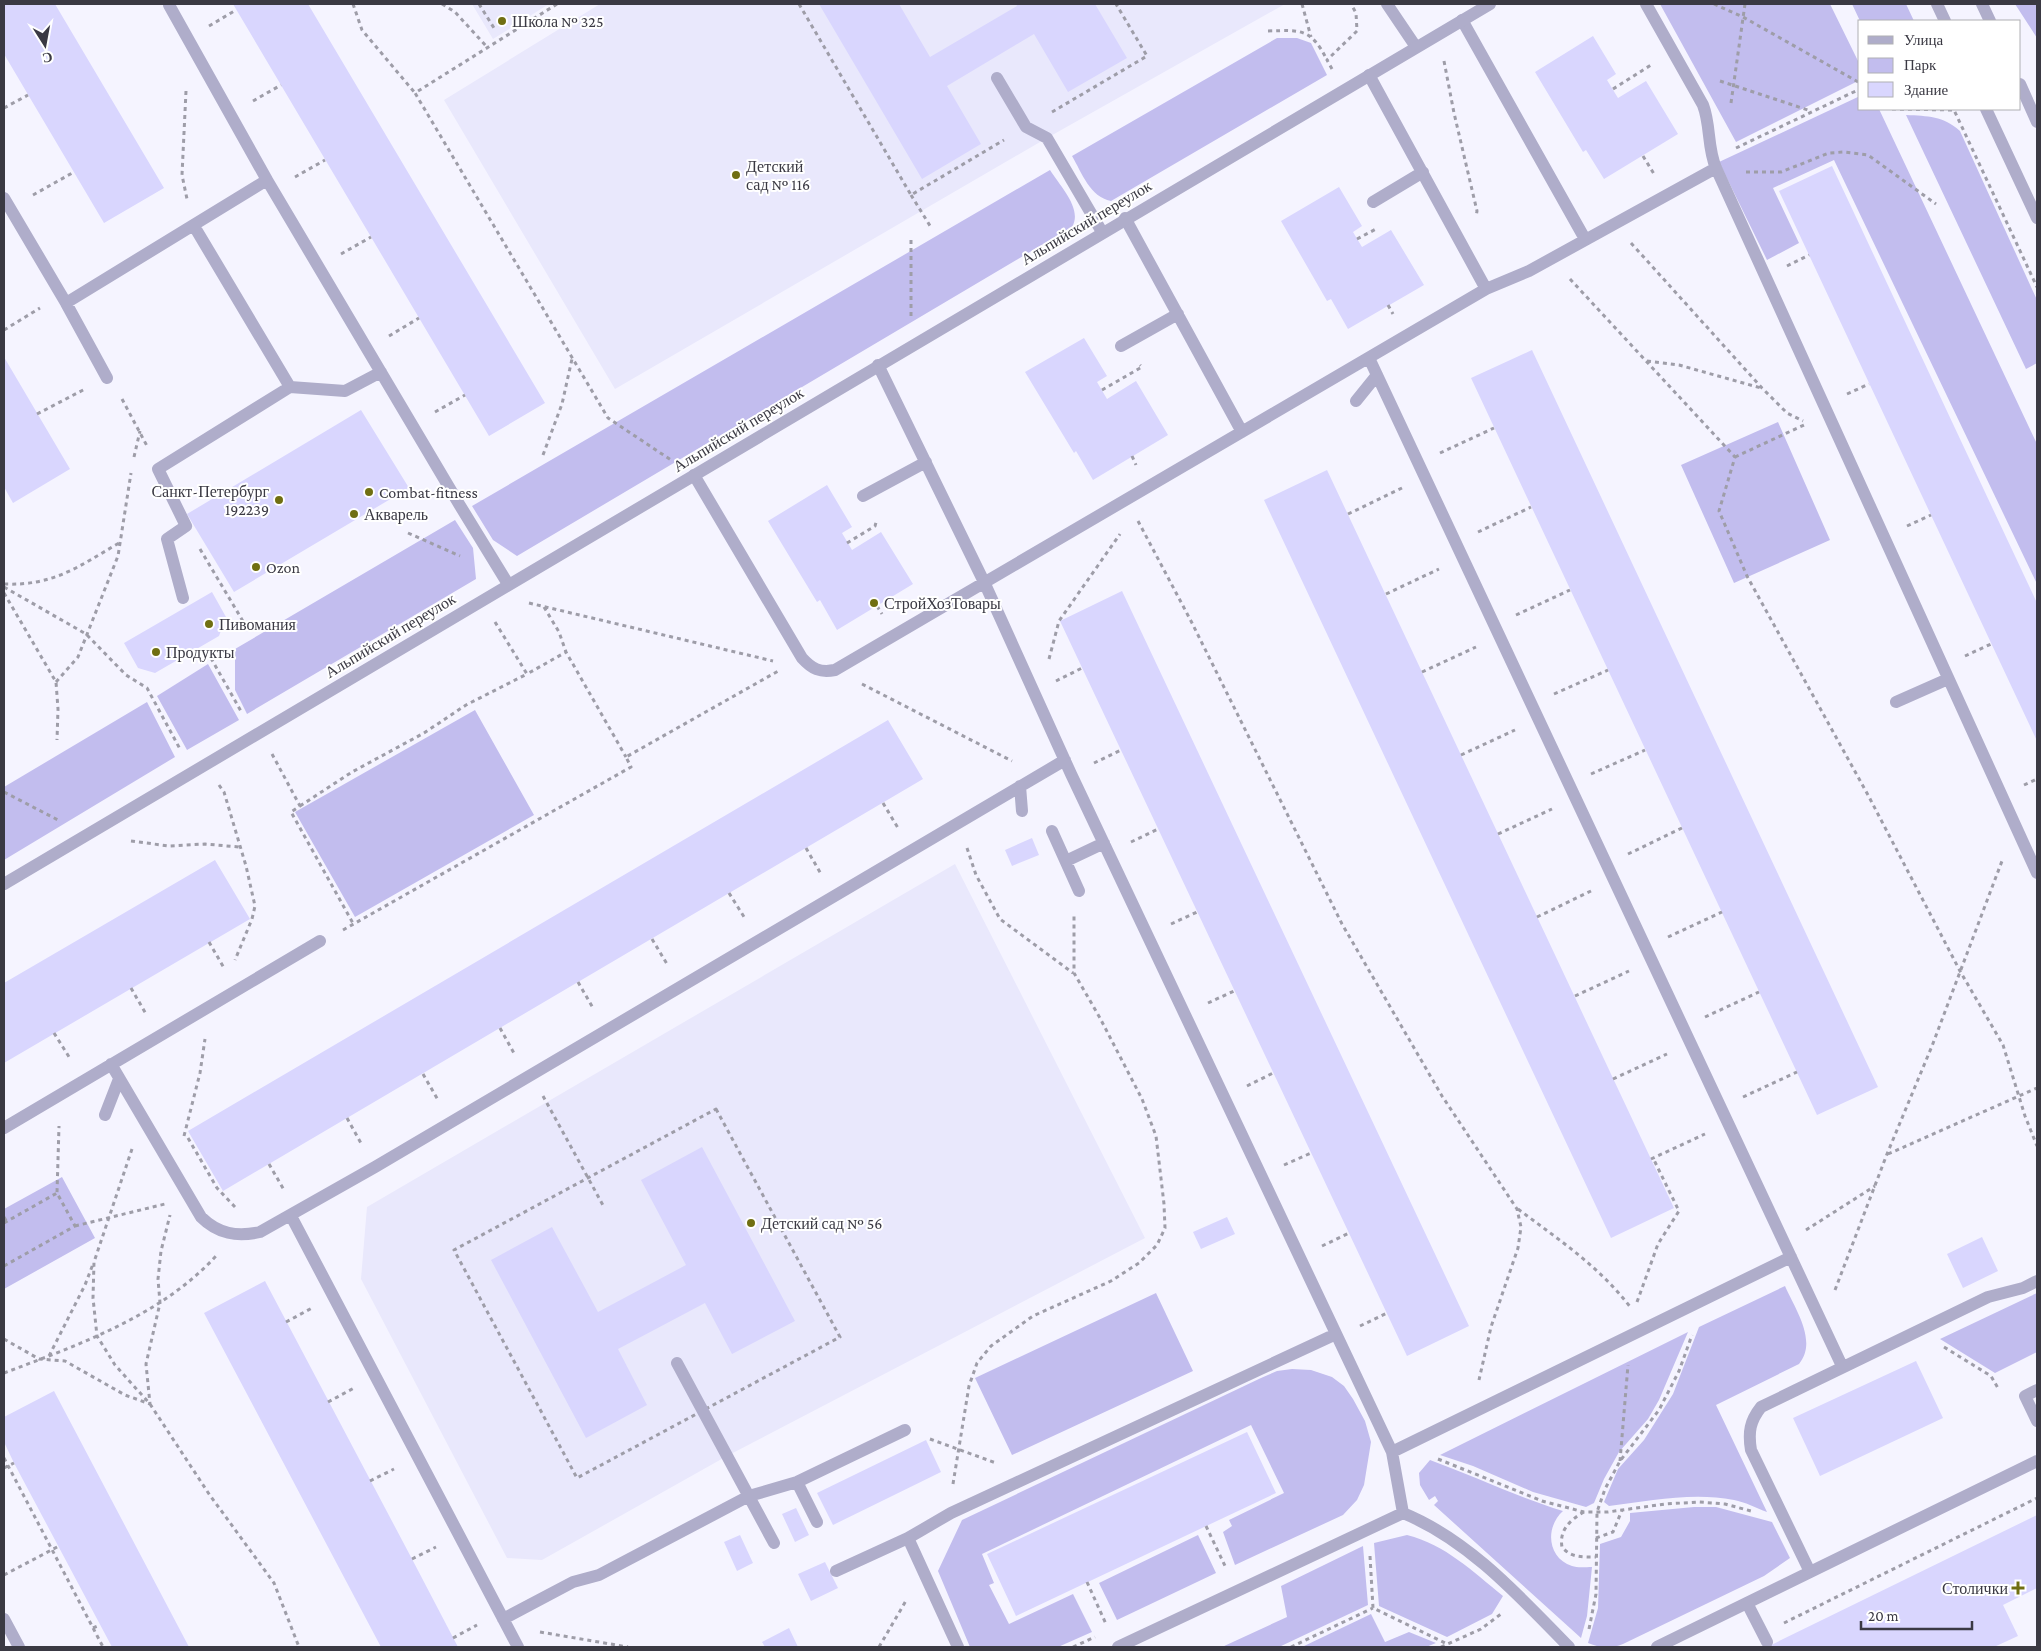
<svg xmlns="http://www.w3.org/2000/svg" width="2041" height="1651" font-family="'Crimson Pro',serif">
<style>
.built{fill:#e9e8fc}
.green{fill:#c2bdee}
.building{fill:#d9d6fe}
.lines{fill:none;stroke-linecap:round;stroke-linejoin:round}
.path{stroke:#9e9da8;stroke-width:3;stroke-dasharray:4 4;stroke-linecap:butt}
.service{stroke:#afadca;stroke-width:12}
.minor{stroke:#afadca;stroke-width:12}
.tertiary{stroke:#afadca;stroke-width:12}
.poi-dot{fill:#706f12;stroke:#fff;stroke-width:2}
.labels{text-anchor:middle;stroke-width:4;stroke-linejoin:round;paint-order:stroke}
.poi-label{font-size:16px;fill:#3a3943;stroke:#fff;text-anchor:start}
.street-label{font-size:16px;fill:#3a3943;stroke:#fff}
</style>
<rect width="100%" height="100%" fill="#f5f4ff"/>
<path class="built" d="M472,4H549L493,39Z
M600,4H1285L1047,138L615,389L444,100Z
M955,864L1145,1238L727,1456L542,1560L507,1558L361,1279L367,1207Z"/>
<path class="green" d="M1660,4H1830L1860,65V80L1736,142Z
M1852,4H1906L1914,21H1860Z
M2015,4H2037V38Z
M1277,38H1297L1311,43L1327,75L1111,201C1090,197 1082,173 1072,156Z
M1860,96V109H1879L2037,444V584L1834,160L1773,188L1799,243L1767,260L1719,162Z
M1906,115C1928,116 1943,116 1960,131L2037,300V363L2026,369Z
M1050,170C1060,186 1083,209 1072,227L517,556L493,540L472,506Z
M1778,422L1830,540L1734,583L1681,465Z
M455,520L473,548L476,579L247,714L235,690V649Z
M208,664L239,720L187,750L157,696Z
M147,702L175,757L4,860V787Z
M475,710L534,815L355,917L295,812Z
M62,1177L95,1238L4,1289V1209Z
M1785,1286C1795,1309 1818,1341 1799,1364L1716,1405L1767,1512C1756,1508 1745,1502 1734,1500C1692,1492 1650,1501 1609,1506L1604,1502L1618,1469L1644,1440L1673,1394L1699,1327Z
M1156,1293L1193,1371L1012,1455L975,1378Z
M2037,1293V1352L1995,1373L1940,1339Z
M1688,1332L1659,1400L1648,1419L1619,1452L1604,1479L1594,1503L1586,1507L1533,1492L1473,1466L1440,1455Z
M1292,1369L1311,1370L1332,1377L1344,1386L1353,1399L1365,1421L1371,1442L1364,1485L1357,1500L1343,1515L1235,1565L1223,1532L1232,1526L1229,1520L1284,1493L1251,1425L982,1554L994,1583L989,1585L1009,1624L1073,1594L1092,1632L1058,1647H970L938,1571L962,1520L1261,1378L1277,1371Z
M1430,1460C1474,1476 1517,1497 1563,1511C1545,1527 1547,1558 1572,1566C1577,1568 1586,1567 1592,1567L1587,1616L1581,1638L1434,1505L1438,1501L1435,1496L1429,1500L1420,1485L1419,1473Z
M1694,1507H1716L1772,1522L1790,1558L1764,1576L1623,1644C1611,1649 1600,1648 1588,1643L1598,1608L1600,1544L1621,1537L1630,1521V1513Z
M1198,1535L1216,1573L1117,1620L1099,1583Z
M1407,1535C1446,1545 1472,1571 1503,1596L1492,1614L1447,1637L1379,1606L1374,1543Z
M1363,1546L1368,1605L1279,1647H1222L1287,1617L1281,1586Z
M1371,1614L1385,1642L1409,1632L1436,1643L1426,1647H1302Z"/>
<path class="building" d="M4,4H55L164,188L104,223L4,54Z
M233,4H308L545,403L489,436Z
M819,4H899L930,57L1017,6L1016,4H1095L1127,58L1068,92L1034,34L947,86L981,144L922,179Z
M1593,36L1616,74L1607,80L1618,98L1646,81L1678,134L1604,179L1586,150L1583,152L1535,72Z
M1832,166L2037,603V741L1779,191Z
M1339,187L1362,226L1353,232L1362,247L1391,230L1424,285L1348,329L1331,299L1327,301L1281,221Z
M1084,338L1107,376L1097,382L1107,399L1136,381L1168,435L1093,480L1076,451L1074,453L1025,372Z
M1532,350L1878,1087L1817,1115L1471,378Z
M4,357L70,469L13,503L4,487Z
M361,410L409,488L234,592L187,514Z
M1327,470L1674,1208L1611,1238L1264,500Z
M827,485L852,527L842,533L852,550L881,532L913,584L837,630L820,600L817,602L768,521Z
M1122,591L1469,1326L1407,1356L1060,621Z
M212,592L226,617L219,636L155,673L138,668L124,643Z
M888,720L923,779L223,1191L188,1131Z
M1032,838L1039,855L1012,866L1005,850Z
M215,860L250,919L4,1063V983Z
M702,1147L795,1321L732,1354L705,1303L618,1349L647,1405L586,1438L491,1260L552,1227L598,1312L686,1265L641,1180Z
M1227,1217L1235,1234L1201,1249L1193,1232Z
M1982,1237L1998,1271L1963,1288L1947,1254Z
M265,1281L412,1559L458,1647H381L204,1313Z
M1916,1361L1943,1418L1820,1476L1793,1418Z
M54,1391L189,1647H112L14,1463L4,1442V1417Z
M1247,1432L1276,1493L1016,1616L987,1554Z
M926,1440L941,1472L833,1525L817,1493Z
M796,1508L809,1535L795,1542L782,1514Z
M2037,1515V1588L2003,1605L2018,1636L1994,1647H1767Z
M740,1535L753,1563L737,1571L724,1542Z
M825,1562L838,1588L811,1601L798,1574Z
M789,1628L798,1647H765L762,1642Z"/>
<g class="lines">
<path class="path" d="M353,4L362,30L415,93
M442,4L455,12L487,47
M479,4L494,28
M557,4L415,93L608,418L671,460
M799,4L911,195L1004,140
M1302,4L1311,37
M1714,4L1743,17L1860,83
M209,26L236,10
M1268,31C1301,30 1311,28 1327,60
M1444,61L1454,113L1477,211L1476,217
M1332,69L1327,60L1357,31L1356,13L1351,4
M1720,81L1811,111
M1613,89L1651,65
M186,91L182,175L187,199
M253,101L281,85
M1731,103L1745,4
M4,108L28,95
M1892,109L1954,110L2037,287
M1052,112L1147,56L1116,4
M1736,148L1860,89
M1643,156L1654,174
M1746,172H1781L1829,153L1844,152L1868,155L1936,204
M295,177L325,160
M33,195L74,172
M911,195L932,229
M1357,239L1376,229
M911,240V317
M1631,243L1762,388L1787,413L1803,421
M341,254L371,237
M1787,266L1809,255
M1570,279L1735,457L1719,511L1747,576L1868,795L1960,971L2003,1045L2025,1116L2037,1146
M1388,305L1393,314
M4,330L40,308
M389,336L419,318
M1647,361L1679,365L1761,388
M1102,390L1142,367L1140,365
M1847,394L1869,384
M122,399L147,446
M435,412L465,395
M37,414L85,389
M1440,453L1494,428
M543,455L562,404L572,359
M1132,456L1136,465
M134,457L140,431
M1735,457L1804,425
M1348,514L1402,488
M1138,521L1191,621L1342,924L1442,1096L1517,1209L1521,1227L1518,1248L1491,1327L1479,1380
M1907,526L1931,515
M1478,532L1531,507
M408,533L460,556
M847,543L875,526L877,519
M200,549L247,628
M4,584C53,586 78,567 119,543
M4,587L86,634L126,675L147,688L180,749
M4,593L56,682L58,709L57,740
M1386,594L1439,569
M529,603L773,661
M877,606L882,614
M544,607L559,632L566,652L626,757
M1516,615L1570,590
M495,622L527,674L566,652
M207,651L242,713
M1965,656L1991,644
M1049,659L1059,621L1120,534
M1422,672L1476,647
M1056,681L1082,668
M56,682L78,657L118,556L131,473
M862,684L1012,761
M1554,694L1608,670
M272,754L300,806L291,812L354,925
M1461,755L1515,730
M1094,763L1121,750
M1591,774L1645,750
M219,785L224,792L246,866L255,906L252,919L235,960
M2024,785L2037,779
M4,792L60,821
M883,803L898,828
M300,806L352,772L424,733L466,705L527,674
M1498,834L1552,809
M131,841L169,846L205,844L239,847
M1131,842L1158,829
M806,848L821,874
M967,848L976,875L1000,919L1073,973
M1628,854L1682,828
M729,893L746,920
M1537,917L1591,891
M1171,924L1197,912
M343,930L631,767L626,757L780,670
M1668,937L1722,912
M652,939L667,964
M209,942L224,968
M578,982L593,1008
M131,988L146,1014
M1575,996L1629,971
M1208,1003L1234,991
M1705,1017L1759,992
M500,1028L515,1055
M54,1033L71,1060
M423,1074L438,1100
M1613,1079L1667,1054
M1247,1086L1273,1073
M543,1096L604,1207
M1743,1097L1797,1072
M716,1109L840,1337L577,1478L454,1250Z
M347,1118L362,1145
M184,1136L200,1073L205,1039
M188,1138L217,1188L235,1207
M132,1149L94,1262L93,1298L97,1336L115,1365L150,1404L209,1494L274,1583L299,1647
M1888,1154L2037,1088
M1651,1159L1705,1134
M269,1164L284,1190
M1284,1165L1311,1153
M1518,1209C1559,1240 1599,1266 1631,1308
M4,1217L7,1222
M4,1223L57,1193
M75,1226L165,1204
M1806,1230L1875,1186
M1322,1246L1349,1233
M4,1266L75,1226L57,1193L59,1126
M1835,1290L1887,1154L1932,1046L2002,861
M1637,1302L1658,1244L1679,1211L1653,1158
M286,1322L312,1308
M1360,1326L1387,1313
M4,1339L39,1359L65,1361L125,1395L150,1404L146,1364L160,1303L158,1279L161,1251L170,1215
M1944,1347L1991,1376L1999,1390
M49,1356L85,1285L93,1264
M4,1373C78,1345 161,1316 216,1256
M328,1402L354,1388
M930,1439L996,1463
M4,1458L103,1647
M1438,1459L1542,1501L1584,1512H1608L1665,1504L1699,1502L1725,1504L1751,1511
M1620,1461L1628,1365
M4,1468L14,1463
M370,1481L394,1469
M953,1484L969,1386L977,1363L991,1346L1033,1316L1111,1281L1139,1263L1157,1245L1165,1228L1164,1204L1156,1136L1142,1099L1100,1018L1074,973V916
M1584,1512C1570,1520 1559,1530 1562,1547C1571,1558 1583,1557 1596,1557
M1206,1526L1226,1568
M1596,1538L1613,1532L1622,1510
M1370,1556L1373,1608L1447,1644
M412,1559L436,1547
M4,1575L59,1546
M1087,1582L1106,1624
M1784,1623L2037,1498
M93,1628L100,1625
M1589,1629L1596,1594L1597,1512L1605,1489L1620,1461L1659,1410L1679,1371L1692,1335
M540,1632L628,1647
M453,1638L477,1625
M879,1647L907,1599
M1073,1647L1095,1637
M1291,1647L1373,1608
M1441,1647L1481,1629L1501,1614"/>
<path class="service" d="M1387,4L1416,47
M1646,4L1703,105C1711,126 1707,147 1716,168L2037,873
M169,5L267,180
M1462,20L1585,239
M1369,75L1486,289
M997,78L1026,127L1047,138L1102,232
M4,198L66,303L267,180L459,504L508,584
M1373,202L1423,172
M1125,218L1242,432
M194,226L290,387
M66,303L107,378
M1121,346L1178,314
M1369,358L1842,1366
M878,365L985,584L1071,774L1392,1452L1403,1513
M1356,401L1377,375
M694,475L802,658C812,669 820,673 835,670L1486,289L1529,271L1716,168
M863,496L926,462
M183,598L167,539L186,526L158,469L290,387L345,391L381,372
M1896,702L1948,679
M1020,786L1022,811
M1052,831L1079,891
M1066,861L1104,843
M111,1064L201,1217C218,1234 237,1237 260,1232L375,1167L1065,760
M105,1115L119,1079
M4,1128L320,941
M291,1216L518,1647
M677,1363L774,1543
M2037,1390L2025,1396L2037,1421
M1392,1452L1791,1257
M797,1482L817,1522
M836,1571L908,1538
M1810,1572L1751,1450C1748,1432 1750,1421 1761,1407L1988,1297L2023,1288L2037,1281
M1747,1603L1767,1642
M4,1619L19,1647
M503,1619L573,1582L599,1575L749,1496L797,1482L905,1430
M958,1647L908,1538L951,1513L1336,1334
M1118,1647L1403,1513C1469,1540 1520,1597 1569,1647
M1657,1647L2037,1461"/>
<path class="minor" d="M4,884L1490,4"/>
<path class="tertiary" d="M1937,4L1945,21
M1982,4L1990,21
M2020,84L2037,122
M1986,109L2037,218"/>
</g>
<g class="poi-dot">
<circle cx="502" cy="21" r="5"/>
<circle cx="736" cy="175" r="5"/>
<circle cx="369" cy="492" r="5"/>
<circle cx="279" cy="500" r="5"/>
<circle cx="354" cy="514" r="5"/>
<circle cx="256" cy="567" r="5"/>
<circle cx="874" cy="603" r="5"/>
<circle cx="209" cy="624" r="5"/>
<circle cx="156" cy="652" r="5"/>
<circle cx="751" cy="1223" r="5"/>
<path d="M2015.5 1580.5h5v5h5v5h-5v5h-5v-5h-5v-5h5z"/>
</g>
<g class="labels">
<g class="poi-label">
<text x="512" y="27">Школа № 325</text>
<text x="746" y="172">Детский<tspan x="746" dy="18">сад № 116</tspan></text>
<text x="269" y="497" text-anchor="end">Санкт-Петербург<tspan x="269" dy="18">192239</tspan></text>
<text x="379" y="498">Combat-fitness</text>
<text x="364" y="520">Акварель</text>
<text x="266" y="573">Ozon</text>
<text x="884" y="609">СтройХозТовары</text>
<text x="219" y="630">Пивомания</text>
<text x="166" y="658">Продукты</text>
<text x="761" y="1229">Детский сад № 56</text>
<text x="2008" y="1594" text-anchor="end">Столички</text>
</g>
<g class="street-label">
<text transform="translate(1086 222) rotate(-31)" y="6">Альпийский переулок</text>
<text transform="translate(738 429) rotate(-31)" y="6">Альпийский переулок</text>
<text transform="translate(390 635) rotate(-31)" y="6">Альпийский переулок</text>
</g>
</g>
<rect width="2041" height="1651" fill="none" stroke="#3a3943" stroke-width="10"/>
<rect x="1858" y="20" width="162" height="90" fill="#ffffff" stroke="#b0b0b4"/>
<rect x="1868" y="36" width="25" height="8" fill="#afadca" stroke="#b0b0b4"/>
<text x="1904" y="45" font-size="15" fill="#3a3943">Улица</text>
<rect x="1868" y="58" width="25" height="15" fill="#c2bdee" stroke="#b0b0b4"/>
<text x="1904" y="70" font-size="15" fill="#3a3943">Парк</text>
<rect x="1868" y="82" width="25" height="15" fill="#d9d6fe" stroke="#b0b0b4"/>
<text x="1904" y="95" font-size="15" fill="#3a3943">Здание</text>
<g transform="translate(45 45) rotate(169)" stroke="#ffffff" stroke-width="4" paint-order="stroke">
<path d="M0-4L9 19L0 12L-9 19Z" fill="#3a3943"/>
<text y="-8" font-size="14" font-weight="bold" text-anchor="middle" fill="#3a3943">С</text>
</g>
<path d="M1861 1621v8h111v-8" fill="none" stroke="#3a3943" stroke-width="2.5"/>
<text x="1868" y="1621" font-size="15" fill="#3a3943" stroke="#ffffff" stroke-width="4" paint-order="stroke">20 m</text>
</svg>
